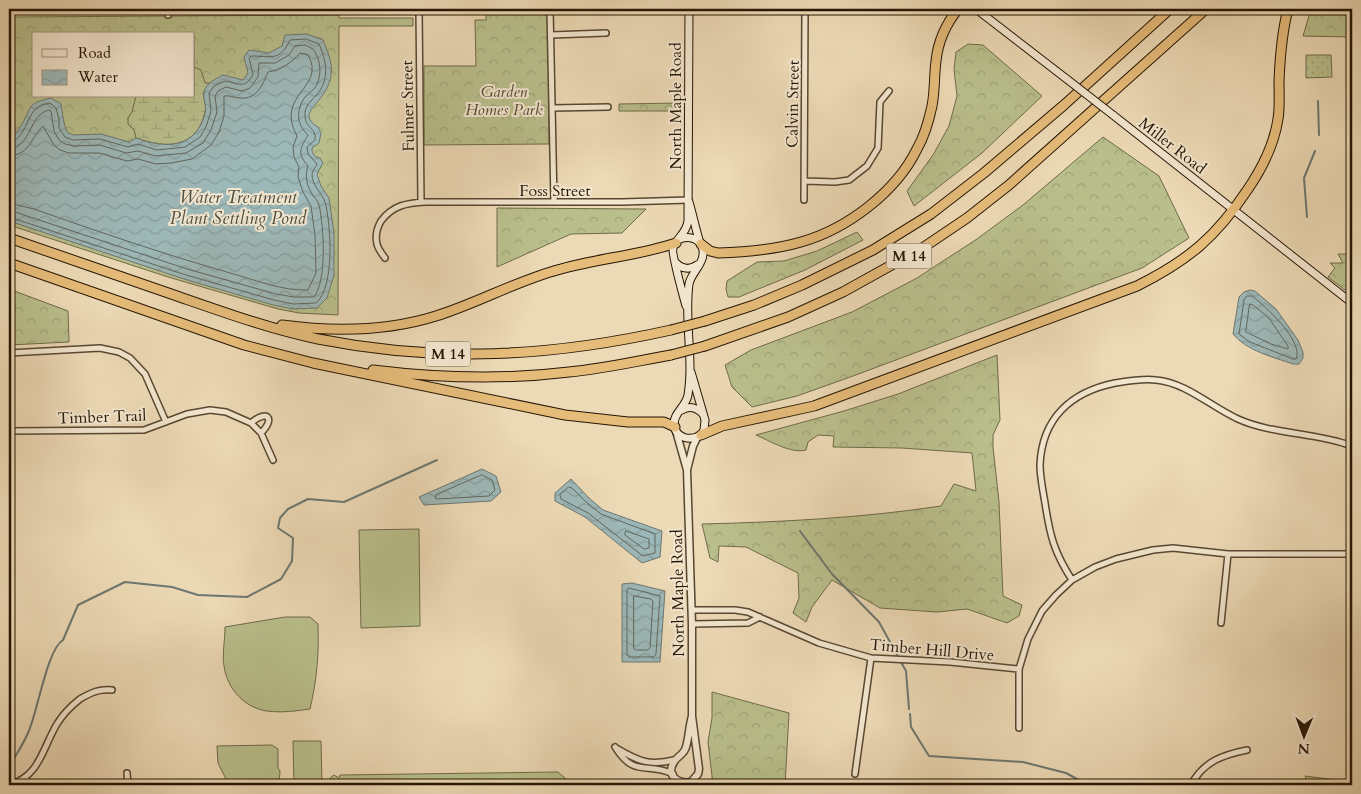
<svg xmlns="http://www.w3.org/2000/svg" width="1361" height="794" font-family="Cardo,serif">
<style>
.grass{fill:url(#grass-dots);stroke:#6f6a48}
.forest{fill:url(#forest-crowns);stroke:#6f6a48;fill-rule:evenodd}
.wetland{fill:url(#wetland-marsh);stroke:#6f6a48}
.garden{fill:#b9bf8c;stroke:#6f6a48}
.water{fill:url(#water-waves);stroke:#6d7770}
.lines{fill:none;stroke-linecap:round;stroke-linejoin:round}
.shore{stroke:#61675e;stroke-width:1}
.stream{stroke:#6d7770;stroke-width:2}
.minor-casing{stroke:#574731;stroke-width:8}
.tertiary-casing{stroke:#574731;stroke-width:9}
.secondary-casing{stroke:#251605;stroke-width:9}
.motorway-casing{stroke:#251605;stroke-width:11}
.minor{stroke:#f3e6cf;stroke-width:5}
.tertiary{stroke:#f3e6cf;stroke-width:6}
.secondary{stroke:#f3e6cf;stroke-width:7}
.motorway{stroke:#e6bc7a;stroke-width:9}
.secondary-bridge-casing{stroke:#251605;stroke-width:9;stroke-linecap:butt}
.motorway-bridge-casing{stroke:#251605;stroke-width:11;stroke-linecap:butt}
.secondary-bridge{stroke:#f3e6cf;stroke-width:7}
.motorway-bridge{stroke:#e6bc7a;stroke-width:9}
.labels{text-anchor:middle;stroke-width:4;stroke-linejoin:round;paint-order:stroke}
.shield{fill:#f3e6cf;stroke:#635442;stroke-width:1}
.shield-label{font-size:15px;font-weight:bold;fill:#251605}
.park-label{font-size:16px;font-style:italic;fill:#51492e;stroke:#f3e6cf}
.street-label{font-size:16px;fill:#251605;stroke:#f3e6cf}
.water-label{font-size:18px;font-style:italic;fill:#4f4f44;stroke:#f3e6cf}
</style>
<defs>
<pattern id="grass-dots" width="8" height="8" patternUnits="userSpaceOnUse" patternTransform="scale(1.25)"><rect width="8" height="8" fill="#b9bf8c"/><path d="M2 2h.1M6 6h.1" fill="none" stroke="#9fa377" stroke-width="1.8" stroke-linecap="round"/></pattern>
<pattern id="forest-crowns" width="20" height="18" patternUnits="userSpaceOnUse" patternTransform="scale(1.25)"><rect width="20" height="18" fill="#b9bf8c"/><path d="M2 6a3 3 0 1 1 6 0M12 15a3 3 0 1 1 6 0" fill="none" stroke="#9fa377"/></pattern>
<pattern id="wetland-marsh" width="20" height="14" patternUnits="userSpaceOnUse" patternTransform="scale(1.25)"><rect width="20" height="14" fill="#b9bf8c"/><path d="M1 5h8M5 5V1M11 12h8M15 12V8" fill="none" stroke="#9fa377"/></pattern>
<pattern id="water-waves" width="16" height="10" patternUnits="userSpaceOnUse" patternTransform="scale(1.25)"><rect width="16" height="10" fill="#9db8b8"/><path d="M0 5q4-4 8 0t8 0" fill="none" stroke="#879d9d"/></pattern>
</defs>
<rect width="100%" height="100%" fill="#ecd9b5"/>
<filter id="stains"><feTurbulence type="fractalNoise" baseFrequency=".004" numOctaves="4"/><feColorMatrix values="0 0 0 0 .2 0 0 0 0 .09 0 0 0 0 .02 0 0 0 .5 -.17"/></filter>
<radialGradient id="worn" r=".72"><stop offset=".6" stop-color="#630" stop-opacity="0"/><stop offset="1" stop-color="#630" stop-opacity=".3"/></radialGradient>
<path class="grass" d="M1306,55H1331L1332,77L1306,78Z"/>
<path class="forest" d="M486,9H548L549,144L424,145V66H476L475,20H486Z
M1311,9H1352V37L1303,36Z
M339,15V18H413V26H339L338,315L299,313L278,309L168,277L9,225V17ZM34,34H194V96H34Z
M968,44L983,45L1042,96L982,153L914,206L907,191L933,155L949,126L957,96L954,69L956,52Z
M679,103V111H619V104Z
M1103,137L1159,176L1189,238L1142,268L853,376L797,396L752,407L732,387L725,365L751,350L852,312L917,278L977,239L1023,205Z
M497,208L646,209L622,233L571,234L497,267Z
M857,232L863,240L805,270L739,297H728L726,289L727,281L757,262L784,261L817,251Z
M1338,254H1352V287L1345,290L1328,277L1335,268L1330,263H1343Z
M9,289L68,311L69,342L9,345Z
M997,355L1000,420L993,435V447L999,502L1003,596L1022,605L1019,616L1007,623L967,609L937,612L880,608L832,580L812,607L806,622L793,613L799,598L798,573L746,547L719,546L718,562L710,558L702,524C782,522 862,518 941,506L954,484L976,491L972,453L902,448L833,447L834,436L818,435L808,442L806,450C791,454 770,441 756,435L844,411L898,394Z
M712,692L789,713L785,785H713L708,742L712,718Z
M558,772L565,778L569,785H329L330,778L334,775L339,778L340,775Z
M1305,776L1352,782V785H1308Z"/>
<path class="wetland" d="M194,67L201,70L205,83H210C208,85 204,90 204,93C203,99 207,106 205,112C197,149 166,149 136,138L134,130L128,124V118L132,112L136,96H194Z"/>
<path class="garden" d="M419,529L420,626L361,628L359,530Z
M285,617H310L318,624C319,654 317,679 310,709C296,711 281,713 267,711C245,708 227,689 224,666C222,654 225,640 225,627Z
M293,741H321L322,785H294Z
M272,745L278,749V768L280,771L279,785H229L218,763L217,746Z"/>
<path class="water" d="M307,34L323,40C327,50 333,63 331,74C331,81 326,91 322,96C315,107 299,116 318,127L321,133L319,143L312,148C312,154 314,157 320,158L323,163L317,174L321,186L329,198L334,233V275L327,298L317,308L293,309L273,305L184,279L9,221V140C12,136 17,132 20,127C33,108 24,104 51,98L61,104C63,114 63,125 68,133L74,135L101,134L129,142L136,138C166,149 196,149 205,113C207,106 203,100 204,93C205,83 216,79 223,75L243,80L248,73L244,57L249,50L269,53L282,46L285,35Z
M1250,290L1255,291L1276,309L1298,340L1303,352V358L1299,364H1293C1273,357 1247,351 1233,334L1239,297L1244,292Z
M482,469L496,476L501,492L491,501L424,505L419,497Z
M571,479L589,498L603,510L662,531L660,557L642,563L585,517L555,501V493Z
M632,583L665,591L660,662H622V584Z"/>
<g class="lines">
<path class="shore" d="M9,142C26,140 26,115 38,107C41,105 46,104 50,103L56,108L59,119V128L65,137L73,140L100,139L128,147L138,144L157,150L185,147L200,137L206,127L211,111L209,93L214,86L225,81C239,83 245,90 253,74L249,58L251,56C270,56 280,62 290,40L306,39L319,44C326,60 330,78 318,93C312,101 304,105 305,116C305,129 317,127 315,140L307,147L308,154L317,164C316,167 312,171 312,174C312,186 322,193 325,202C331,224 335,288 316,303L293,304L274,300L186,275L9,217
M9,149C32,147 29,114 49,110L51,111L54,131L59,140L65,144L74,146L100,145L126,153L138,151L156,156L186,153L203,143L211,130L217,112L215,96L218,91L226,87L242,91L250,88L258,77L259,63H275L289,55L295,46L305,45L313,49C321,60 323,77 314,89C311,92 308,94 305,97C296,110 296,124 308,135C301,148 296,152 308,166C305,174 306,184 311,192C313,197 318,200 319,205C324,227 327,280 314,297H294L276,294L187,269L9,210
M9,156C30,155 31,137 43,126L54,145L60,150L69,153H99L127,161L138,159L156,164L171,163L192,159L211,145L219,132L224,116V96C230,95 234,98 240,98C257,100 263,84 268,72C281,70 292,62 300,53L308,55C327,88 274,94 297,136L293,147L294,157L299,167L298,177L303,192L311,206L315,235L316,273L308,290C282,291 256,280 230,273C164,254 99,232 34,209L9,203
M1247,296H1252C1265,306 1304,341 1296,359H1293L1250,342L1239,334L1244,300Z
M1250,304L1253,305L1268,317L1288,346V349L1271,344L1246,332Z
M482,475L492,480L495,490L489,496L437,499L435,498L436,495Z
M569,487L572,488L585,501L601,514L655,534V553L643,556L588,513L561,499L560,495Z
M626,531L649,539V548L644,549L625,535Z
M629,588L660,596L656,654L654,657H629L627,655V591Z
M634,596L651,599L653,601L650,648L648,650H636L634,649Z"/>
<path class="stream" d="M1318,101L1319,135
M1307,217L1304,178L1315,151
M800,531L832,574L879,622L906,671L909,709
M910,714L911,727L929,756L1023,762L1066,773L1088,785
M9,767C15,756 23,745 28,733C37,715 47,649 63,640L78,605L125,582L172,587L198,595L247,597L281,579L292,561L293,538L278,528L280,518L288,509L308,499L344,502L437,460"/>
<defs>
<path id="minor" d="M168,9V15
M419,9L421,202
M550,9L554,202
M551,35L606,33
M552,108L608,107
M805,181L835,182L849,180L867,166L878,148L880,102L889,91
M804,200L805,9
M385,258C382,254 378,249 377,244C375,236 377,228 381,221C393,205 407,203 426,202H622L689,200
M9,353L100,348L119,352L130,358L145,374L166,422
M251,423C267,409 276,418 261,433
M9,431L144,430L187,414L210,410L226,412L251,423L261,433L273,460
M1072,580C1054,552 1050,536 1045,503C1043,491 1040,477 1040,465C1042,418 1071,392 1115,383C1128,381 1143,378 1156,380C1187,383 1211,407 1238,419C1274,435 1315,432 1352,446
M692,610H735L748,612L819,643L871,658L950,662L1019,669
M1221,623L1228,554
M692,624L748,623L760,617
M1019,728V669L1028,639L1042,611L1056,595L1072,580L1095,567L1116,559L1153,550L1173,548L1228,554H1352
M615,747C635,779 647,761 673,774
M616,748C638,761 649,766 674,760
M127,773L128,785
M855,774L871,658
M25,778L31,785
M9,785C40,776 42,749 57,724C63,714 71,706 80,699C92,692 99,689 112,690
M1191,785C1203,762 1222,755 1247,750"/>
<path id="tertiary" d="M676,431L687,470
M692,716C689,726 689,737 686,747C684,755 677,756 674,762C665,776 679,784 691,782L698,774L699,769L692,716V624L687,470L693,446L698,436"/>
<path id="secondary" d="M976,9L1068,80
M1113,115L1352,303
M689,202C693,216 696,230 700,243C702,247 704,249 703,254C703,265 691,273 689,284C684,321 694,358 688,395C686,407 673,413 674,425C676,439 691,441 701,435L704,430L705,420L691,372
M680,239C688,236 694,237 700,243
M676,263C682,269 690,270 697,265
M686,306C684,298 671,253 673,248C676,238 686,235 688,221L689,9
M682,410C690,405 697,408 703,414"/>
<path id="motorway" d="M9,238C65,257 121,277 177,296C223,312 270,329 318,339C440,363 550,357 671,330
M701,244L710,251L718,253C746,252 774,250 801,242C847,229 896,192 917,149C924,137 929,120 932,106C935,91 934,76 936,61C938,41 946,24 958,9
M9,263L244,345L313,363L565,415L628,422H664L675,427
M705,321L754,305L802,285L873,250L931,214L984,173L1064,105L1170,9
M282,325C334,332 385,332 436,316C478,303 518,280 561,269C599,258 638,256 676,243
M705,346L788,317L843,292L924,247L967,218L1009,185L1206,9
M373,370C438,378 504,380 569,372C603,369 637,361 671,355
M701,435L722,426L814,406L1137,286C1189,260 1216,237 1248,189C1263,167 1274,145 1278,119C1280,107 1279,94 1279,81C1280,57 1282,32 1288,9"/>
</defs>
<use href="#minor" class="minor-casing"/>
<use href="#tertiary" class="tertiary-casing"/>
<use href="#secondary" class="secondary-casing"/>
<use href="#motorway" class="motorway-casing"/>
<use href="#minor" class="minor"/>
<use href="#tertiary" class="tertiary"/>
<use href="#secondary" class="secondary"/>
<use href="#motorway" class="motorway"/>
<defs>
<path id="secondary-bridge" d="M1068,80L1113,115"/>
<path id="motorway-bridge" d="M671,330L705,321
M671,355L705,346"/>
</defs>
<use href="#secondary-bridge" class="secondary-bridge-casing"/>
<use href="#motorway-bridge" class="motorway-bridge-casing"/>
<use href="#secondary-bridge" class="secondary-bridge"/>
<use href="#motorway-bridge" class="motorway-bridge"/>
</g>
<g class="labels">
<g class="shield">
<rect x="886.5" y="243.5" width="45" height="25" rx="4"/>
<rect x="425.5" y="341.5" width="45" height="25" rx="4"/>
</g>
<g class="shield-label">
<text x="909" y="261">M 14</text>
<text x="448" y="359">M 14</text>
</g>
<g class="park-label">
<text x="504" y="97">Garden<tspan x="504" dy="18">Homes Park</tspan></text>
</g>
<g class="street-label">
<text transform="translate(792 104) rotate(-89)" y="6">Calvin Street</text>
<text transform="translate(407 106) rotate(-91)" y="6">Fulmer Street</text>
<text transform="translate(675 106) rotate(-90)" y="6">North Maple Road</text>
<text transform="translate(1173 145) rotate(38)" y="6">Miller Road</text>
<text x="555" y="196">Foss Street</text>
<text transform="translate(102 416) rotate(-2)" y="6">Timber Trail</text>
<text transform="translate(677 593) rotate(-91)" y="6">North Maple Road</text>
<text transform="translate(932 649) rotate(5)" y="6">Timber Hill Drive</text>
</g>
<g class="water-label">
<text x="238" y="203">Water Treatment<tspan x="238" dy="21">Plant Settling Pond</tspan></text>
</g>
</g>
<rect width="1361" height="794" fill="none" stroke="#ecd9b5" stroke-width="30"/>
<rect x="10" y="10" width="1341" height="774" fill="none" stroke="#251605" stroke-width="2.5"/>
<rect x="15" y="15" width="1331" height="764" fill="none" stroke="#251605"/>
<rect x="32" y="32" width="162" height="65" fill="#f3e6cf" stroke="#a1937e"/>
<rect x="42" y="49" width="25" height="8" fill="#f3e6cf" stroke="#a1937e"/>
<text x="78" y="58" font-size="15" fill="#251605">Road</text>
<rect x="42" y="70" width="25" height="15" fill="url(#water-waves)" stroke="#a1937e"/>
<text x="78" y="82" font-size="15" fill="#251605">Water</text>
<g transform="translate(1304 736) rotate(181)" stroke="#f3e6cf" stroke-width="4" paint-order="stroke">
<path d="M0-4L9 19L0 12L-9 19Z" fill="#251605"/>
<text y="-8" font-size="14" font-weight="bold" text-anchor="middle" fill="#251605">N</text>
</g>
<rect width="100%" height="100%" filter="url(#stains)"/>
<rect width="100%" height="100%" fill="url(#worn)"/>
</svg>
